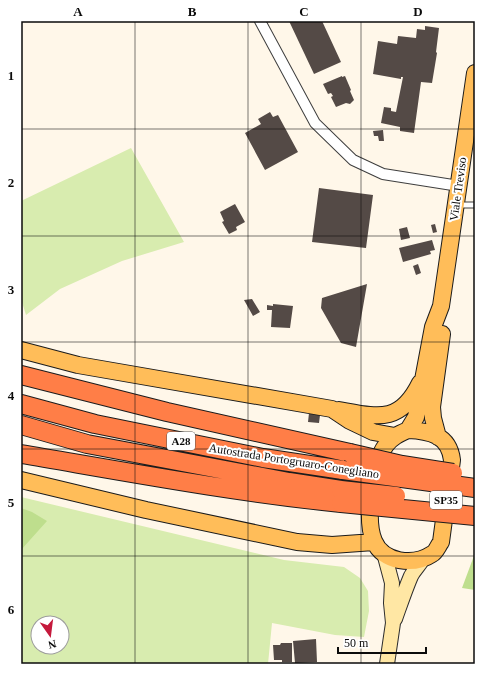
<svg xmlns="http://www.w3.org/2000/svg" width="496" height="685" font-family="'Times New Roman',serif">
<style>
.green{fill:#d8ecaf;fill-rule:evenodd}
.forest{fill:#bede8d}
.building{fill:#544a46}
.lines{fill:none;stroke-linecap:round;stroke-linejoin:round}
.lane-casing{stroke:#3e3e3e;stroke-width:7}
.street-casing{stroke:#3e3e3e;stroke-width:12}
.secondary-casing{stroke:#2d2d2d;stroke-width:16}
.primary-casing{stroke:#1c1c1c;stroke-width:18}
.highway-casing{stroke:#1c1c1c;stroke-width:20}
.lane{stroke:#fff;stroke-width:5}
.street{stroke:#fff;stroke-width:10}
.secondary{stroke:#ffe7a4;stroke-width:14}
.primary{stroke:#ffbd59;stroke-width:16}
.highway{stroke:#ff7e47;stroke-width:18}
.highway-bridge-casing{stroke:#1c1c1c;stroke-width:20;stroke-linecap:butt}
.highway-bridge{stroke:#ff7e47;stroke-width:18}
.grid{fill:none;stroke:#0b0b0b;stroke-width:1;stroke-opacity:0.55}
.labels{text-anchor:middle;stroke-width:4;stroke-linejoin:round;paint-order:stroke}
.shield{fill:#fff;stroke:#545454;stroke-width:1}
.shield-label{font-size:11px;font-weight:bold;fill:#0b0b0b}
.street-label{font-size:12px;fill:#0b0b0b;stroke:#fff}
.neatline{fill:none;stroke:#0b0b0b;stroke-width:1.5}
.grid-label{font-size:13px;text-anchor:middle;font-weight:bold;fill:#0b0b0b}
</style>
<rect width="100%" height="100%" fill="#fff7e9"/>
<path class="green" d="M131,148L184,242L122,261L60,289L26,315L21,299V201Z
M21,497L284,560L344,567L360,578L368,591L369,611L364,637L335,635L272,623L268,664H21ZM38,623H62V647H38Z"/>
<path class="forest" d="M21,508L32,512L47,521L21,550Z
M475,553V590L462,588Z"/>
<path class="building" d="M289,21H322L341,62L314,74Z
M425,26L439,28L436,52L437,53L432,83L421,82L414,133L400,131V127L381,123L384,107L391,108V111L396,112L403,77H401V79L373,74L378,41L397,44L398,36L416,38L417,29L425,30Z
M342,76V77L345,76L351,90L350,91L354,100L350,104L346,103L336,107L331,97L333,96L331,93L328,94L323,84Z
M270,112L273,117L278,115L298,152L265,170L245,133L261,124L258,119Z
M383,130L384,141H379L378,136H374L373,131Z
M319,188L373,195L366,248L312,242Z
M235,204L245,222L236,227L237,230L229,234L222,222L224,221L220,212Z
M435,224L437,232L433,233L431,225Z
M407,227L410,238L401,240L399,229Z
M432,240L435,250L430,251L431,254L403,262L399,248Z
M418,264L421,273L416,275L413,266Z
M367,284L356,347L341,343L321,308L322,298Z
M252,299L260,312L253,316L244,300Z
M273,304L293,306L290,328L271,327L272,310H267V305L273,306Z
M309,413L320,415L319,423L308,422Z
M316,639L317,662L295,663L293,641Z
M281,643H292V662H282V660H274L273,645H280Z"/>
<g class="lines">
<defs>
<path id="lane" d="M458,205H475"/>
<path id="street" d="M260,21L315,123L353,160L383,174L459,186"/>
<path id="secondary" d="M384,553L392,583L391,603L393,623L387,664
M395,619C400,605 405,590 411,576C414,570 419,566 422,560"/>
<path id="primary" d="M21,350L78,365L332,409L350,421L373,432L395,436
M339,410C378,417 400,424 420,383
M408,430L416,417L433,327L441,306L475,73
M408,430C430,431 449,435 452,460L441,542C438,546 436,552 432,554C414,566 383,563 374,541C365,520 372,464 386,445C392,437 399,434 408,430Z
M438,437L433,418L432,407L442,334
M21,480L146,510L297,542L332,545L374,542"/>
<path id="highway" d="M21,375L167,412L350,453
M21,404L95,424L263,458L343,470
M21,425L87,444L289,482L341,490
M21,454C127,472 233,492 341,503"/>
</defs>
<use href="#lane" class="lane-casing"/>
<use href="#street" class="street-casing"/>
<use href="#secondary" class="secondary-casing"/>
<use href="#primary" class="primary-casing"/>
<use href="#highway" class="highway-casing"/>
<use href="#lane" class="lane"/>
<use href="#street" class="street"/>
<use href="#secondary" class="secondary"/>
<use href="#primary" class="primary"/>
<use href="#highway" class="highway"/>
<defs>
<path id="highway-bridge" d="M350,453L402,465L453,473
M343,470L475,488
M341,490L396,496
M341,503L475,516"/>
</defs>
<use href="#highway-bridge" class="highway-bridge-casing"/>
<use href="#highway-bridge" class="highway-bridge"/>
</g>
<path class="grid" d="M135,21V664M248,21V664M361,21V664M21,129H475M21,236H475M21,342H475M21,449H475M21,556H475"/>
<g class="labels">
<g class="shield">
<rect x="167" y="432" width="28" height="18" rx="3"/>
<rect x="430" y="491" width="32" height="18" rx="3"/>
</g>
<g class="shield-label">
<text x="181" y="445">A28</text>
<text x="446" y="504">SP35</text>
</g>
<g class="street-label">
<text transform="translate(458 189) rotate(-82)" y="4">Viale Treviso</text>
<text transform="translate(294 461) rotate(9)" y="4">Autostrada Portogruaro-Conegliano</text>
</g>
</g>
<rect width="496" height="685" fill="none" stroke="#ffffff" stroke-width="44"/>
<g transform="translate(50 635) rotate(166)"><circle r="19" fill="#ffffff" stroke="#9d9d9d"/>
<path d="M0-3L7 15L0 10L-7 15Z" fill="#c5193c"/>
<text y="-6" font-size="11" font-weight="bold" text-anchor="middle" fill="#0b0b0b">N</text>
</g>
<path d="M338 647v6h88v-6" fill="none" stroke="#0b0b0b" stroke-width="2"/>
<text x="344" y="647" font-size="12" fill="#0b0b0b" stroke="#ffffff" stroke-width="3" paint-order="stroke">50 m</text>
<rect x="22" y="22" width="452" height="641" class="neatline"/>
<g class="grid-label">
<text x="78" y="16">A</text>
<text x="192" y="16">B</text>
<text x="304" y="16">C</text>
<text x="418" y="16">D</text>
<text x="11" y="80">1</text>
<text x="11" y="187">2</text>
<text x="11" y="294">3</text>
<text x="11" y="400">4</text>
<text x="11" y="507">5</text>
<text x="11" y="614">6</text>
</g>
</svg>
